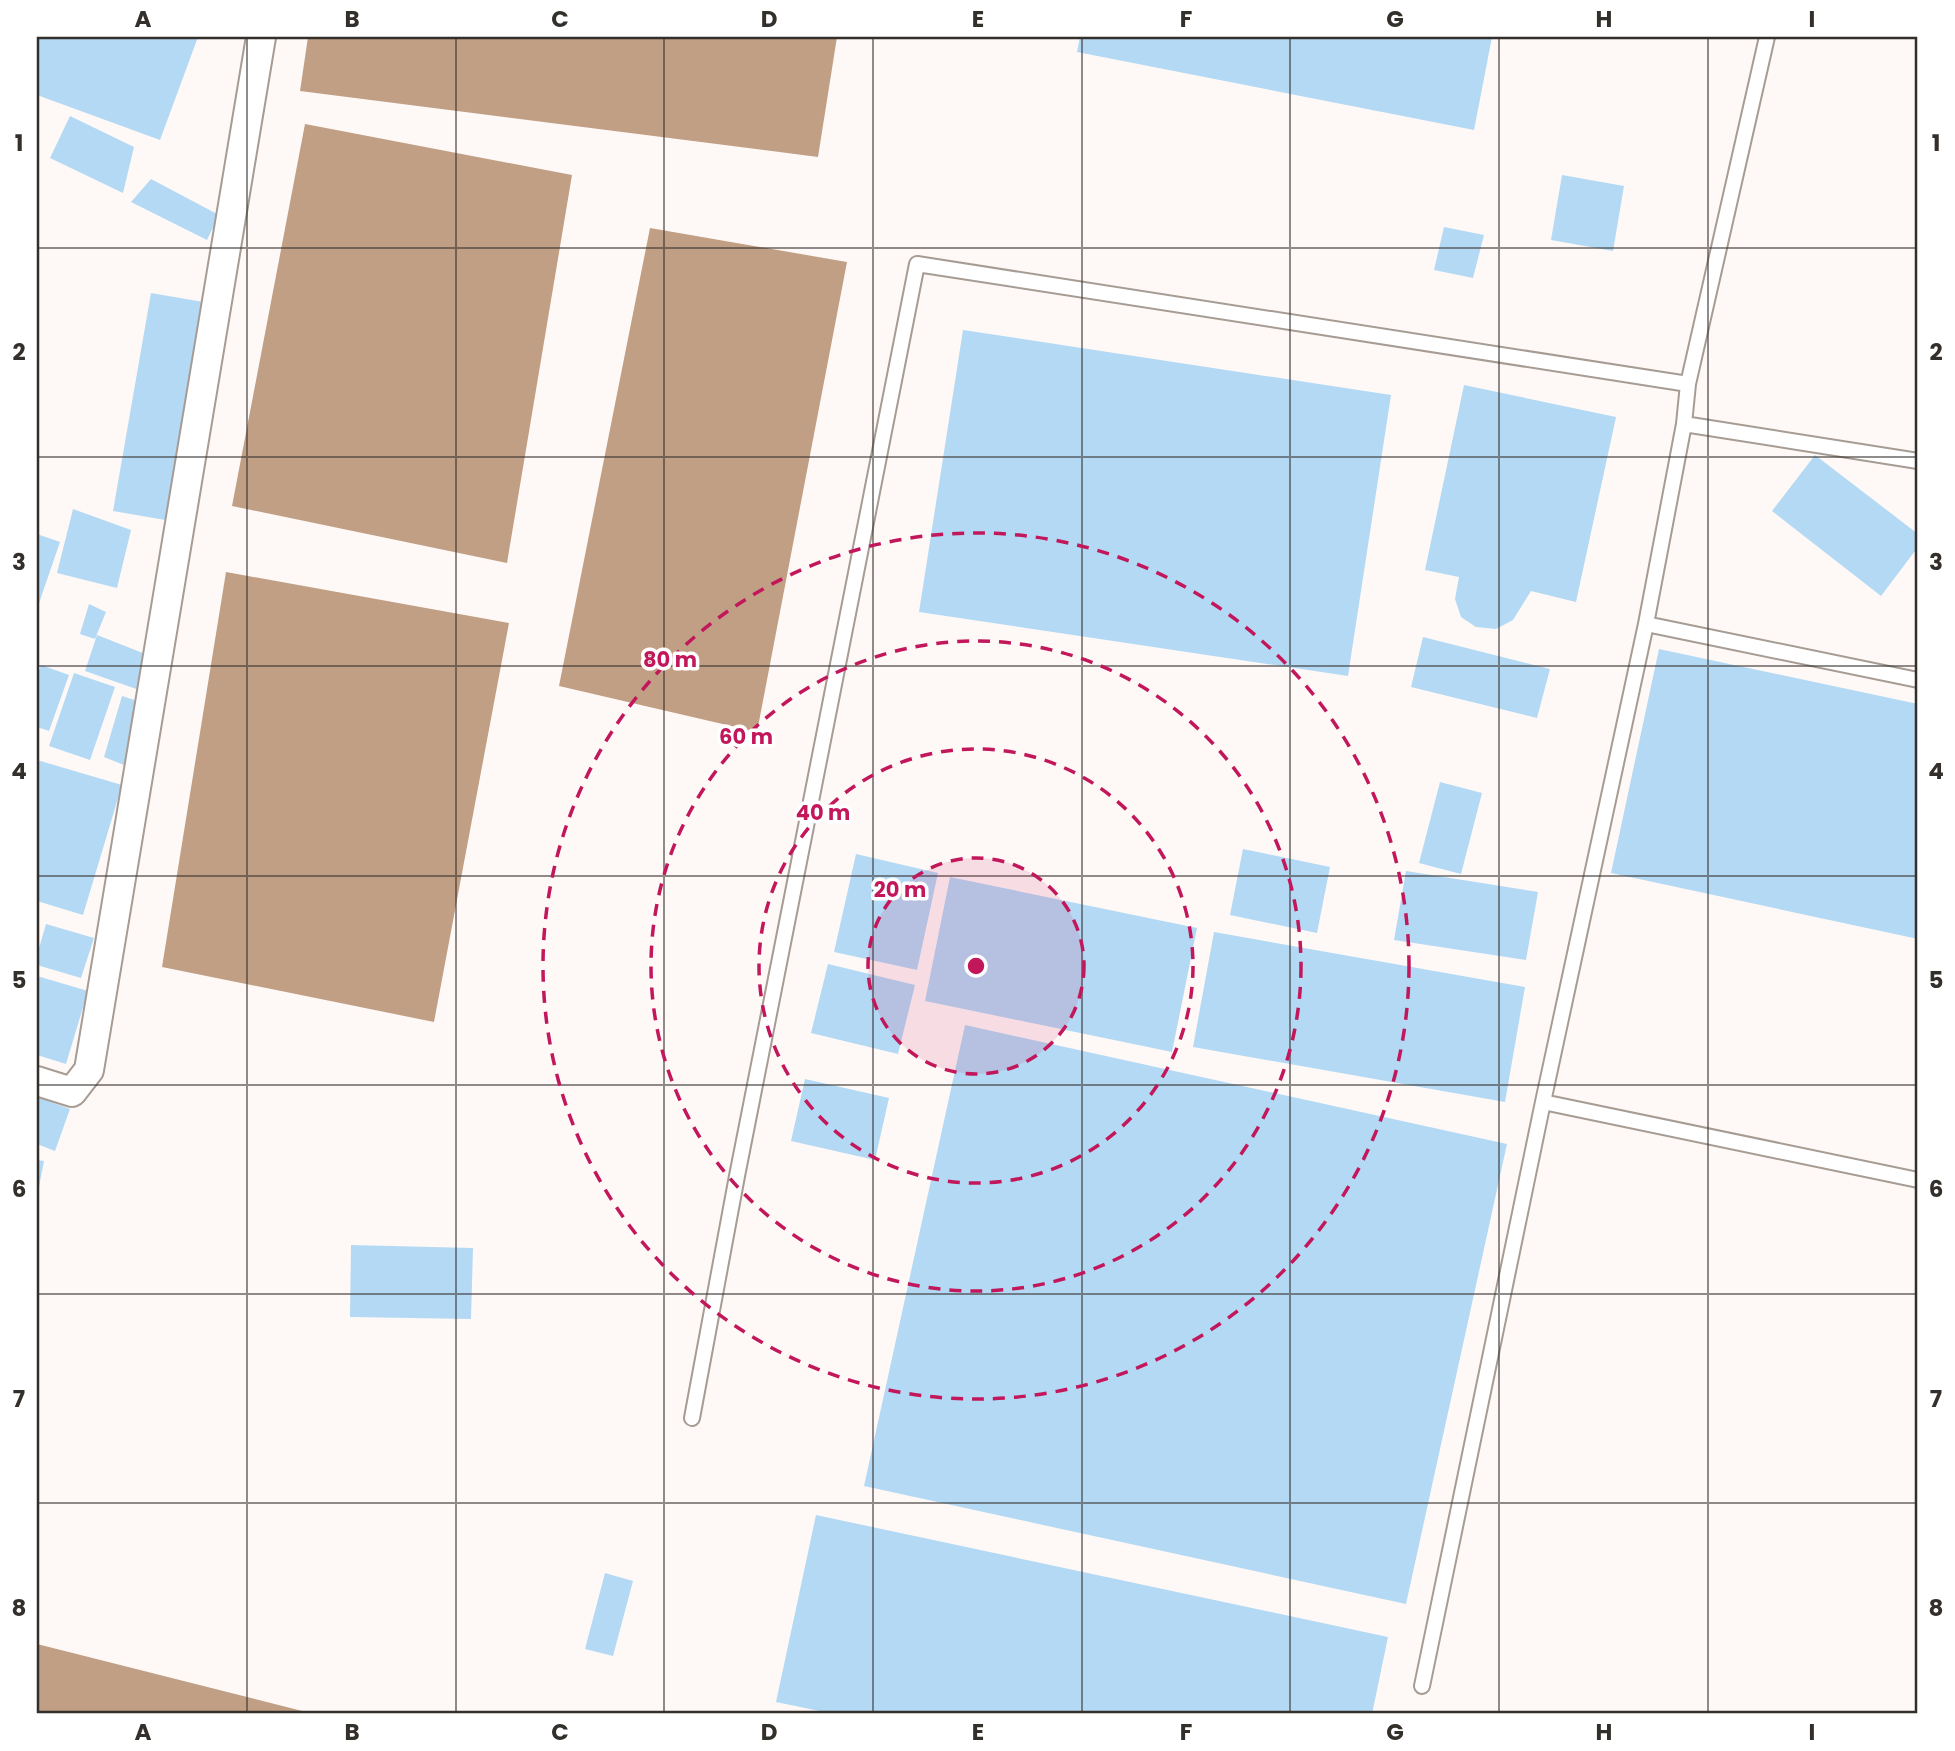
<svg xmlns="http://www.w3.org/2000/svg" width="1955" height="1751" font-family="Poppins,sans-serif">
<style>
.water{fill:#c19f85}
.building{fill:#b4d9f4}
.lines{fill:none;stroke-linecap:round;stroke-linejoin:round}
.lane-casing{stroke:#a69c94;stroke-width:18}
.street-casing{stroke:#a69c94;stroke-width:32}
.lane{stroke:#fff;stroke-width:14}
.street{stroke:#fff;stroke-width:28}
.grid{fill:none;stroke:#332f2b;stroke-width:2;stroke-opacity:0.55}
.ring{fill:none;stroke:#c2185b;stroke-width:3.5;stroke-dasharray:12 9}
.centre{fill:#c2185b;stroke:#fff;stroke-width:3.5}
.ring-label{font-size:21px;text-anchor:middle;font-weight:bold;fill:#c2185b;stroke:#fff;stroke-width:7;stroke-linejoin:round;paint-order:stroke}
.neatline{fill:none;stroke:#332f2b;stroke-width:2.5}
.grid-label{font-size:23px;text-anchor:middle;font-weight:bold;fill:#332f2b}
</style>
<rect width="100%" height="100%" fill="#fef9f6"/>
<path class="water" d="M308,37H837L818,157L300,91Z
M305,124L572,175L507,563L232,506Z
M650,228L847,262L757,732L559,686Z
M226,572L509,623L434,1022L162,967Z
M37,1644L314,1714H37Z"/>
<path class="building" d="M37,37H198L160,140L37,95Z
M1080,37H1492L1474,130L1077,52Z
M70,116L134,147L123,193L50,158Z
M1562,175L1624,186L1613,251L1551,240Z
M151,179L219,215L207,240L131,202Z
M1444,227L1484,235L1473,278L1434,270Z
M151,293L209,303L171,521L113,511Z
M963,330L1391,395L1348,676L919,612Z
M1464,385L1616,417L1576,602L1531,591L1513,620L1496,629L1476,627L1461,617L1455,599L1459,577L1425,570Z
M1815,455L1918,534V547L1881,596L1772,511Z
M73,509L131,530L117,588L57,573Z
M37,534L60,542L37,609Z
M89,604L106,612L95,639L80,634Z
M97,635L148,655L142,691L85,671Z
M1423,637L1550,669L1537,718L1411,687Z
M1659,649L1918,704V939L1611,873Z
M41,665L69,675L49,731L37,727V677Z
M74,673L115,687L90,760L49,746Z
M122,696L144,703L134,769L104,757Z
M37,760L122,785L83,915L37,901Z
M1440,782L1482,793L1461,874L1419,863Z
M1243,849L1330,867L1317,933L1230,915Z
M856,854L938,873L917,970L834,952Z
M1406,871L1538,892L1526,960L1394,940Z
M950,877L1197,928L1172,1052L925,1001Z
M46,924L94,938L81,978L37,965V955Z
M1214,932L1525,987L1505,1102L1193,1047Z
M828,964L915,985L898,1054L811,1033Z
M37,976L88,991L66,1064L37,1055Z
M965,1025L1507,1144L1406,1604L864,1486Z
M805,1079L889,1098L875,1160L791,1141Z
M37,1097L70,1109L55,1151L37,1144Z
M37,1160L44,1161L38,1192H37Z
M351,1245L473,1248L471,1319L350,1317Z
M816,1515L1388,1637L1372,1714H834L776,1702Z
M605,1573L633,1581L613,1656L585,1649Z"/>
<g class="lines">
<defs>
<path id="lane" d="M1688,384L1767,37
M1684,424L1918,461
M1543,1102L1918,1180
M692,1418L737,1176L917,264L1688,384L1684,424L1646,624L1918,680
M1422,1686L1543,1102L1646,624"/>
<path id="street" d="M37,1081L72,1092L89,1070L261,37"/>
</defs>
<use href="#lane" class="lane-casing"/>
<use href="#street" class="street-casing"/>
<use href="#lane" class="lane"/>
<use href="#street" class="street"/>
</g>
<path class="grid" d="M247,37V1714M456,37V1714M664,37V1714M873,37V1714M1082,37V1714M1290,37V1714M1499,37V1714M1708,37V1714M37,248H1918M37,457H1918M37,666H1918M37,876H1918M37,1085H1918M37,1294H1918M37,1503H1918"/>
<circle cx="976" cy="966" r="108" fill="#c2185b" fill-opacity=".12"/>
<g class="ring">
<circle cx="976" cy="966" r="108"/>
<circle cx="976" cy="966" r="217"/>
<circle cx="976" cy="966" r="325"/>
<circle cx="976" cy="966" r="433"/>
</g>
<circle cx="976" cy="966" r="10" class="centre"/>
<g class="ring-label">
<text x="670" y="667">80 m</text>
<text x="746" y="744">60 m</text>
<text x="823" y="820">40 m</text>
<text x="900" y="897">20 m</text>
</g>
<rect width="1955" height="1751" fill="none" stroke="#ffffff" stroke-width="77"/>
<rect x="38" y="38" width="1878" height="1674" class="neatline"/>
<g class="grid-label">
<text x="143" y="27">A</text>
<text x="352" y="27">B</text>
<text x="560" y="27">C</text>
<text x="769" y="27">D</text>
<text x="978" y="27">E</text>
<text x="1186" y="27">F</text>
<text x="1395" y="27">G</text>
<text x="1604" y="27">H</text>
<text x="1812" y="27">I</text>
<text x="19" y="151">1</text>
<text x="1936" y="151">1</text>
<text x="19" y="360">2</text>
<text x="1936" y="360">2</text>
<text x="19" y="570">3</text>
<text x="1936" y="570">3</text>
<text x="19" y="779">4</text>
<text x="1936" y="779">4</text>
<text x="19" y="988">5</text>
<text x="1936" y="988">5</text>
<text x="19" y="1197">6</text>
<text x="1936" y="1197">6</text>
<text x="19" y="1407">7</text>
<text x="1936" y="1407">7</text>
<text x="19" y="1616">8</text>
<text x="1936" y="1616">8</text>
<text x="143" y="1740">A</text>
<text x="352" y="1740">B</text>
<text x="560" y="1740">C</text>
<text x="769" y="1740">D</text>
<text x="978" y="1740">E</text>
<text x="1186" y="1740">F</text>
<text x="1395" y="1740">G</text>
<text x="1604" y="1740">H</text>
<text x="1812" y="1740">I</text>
</g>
</svg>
